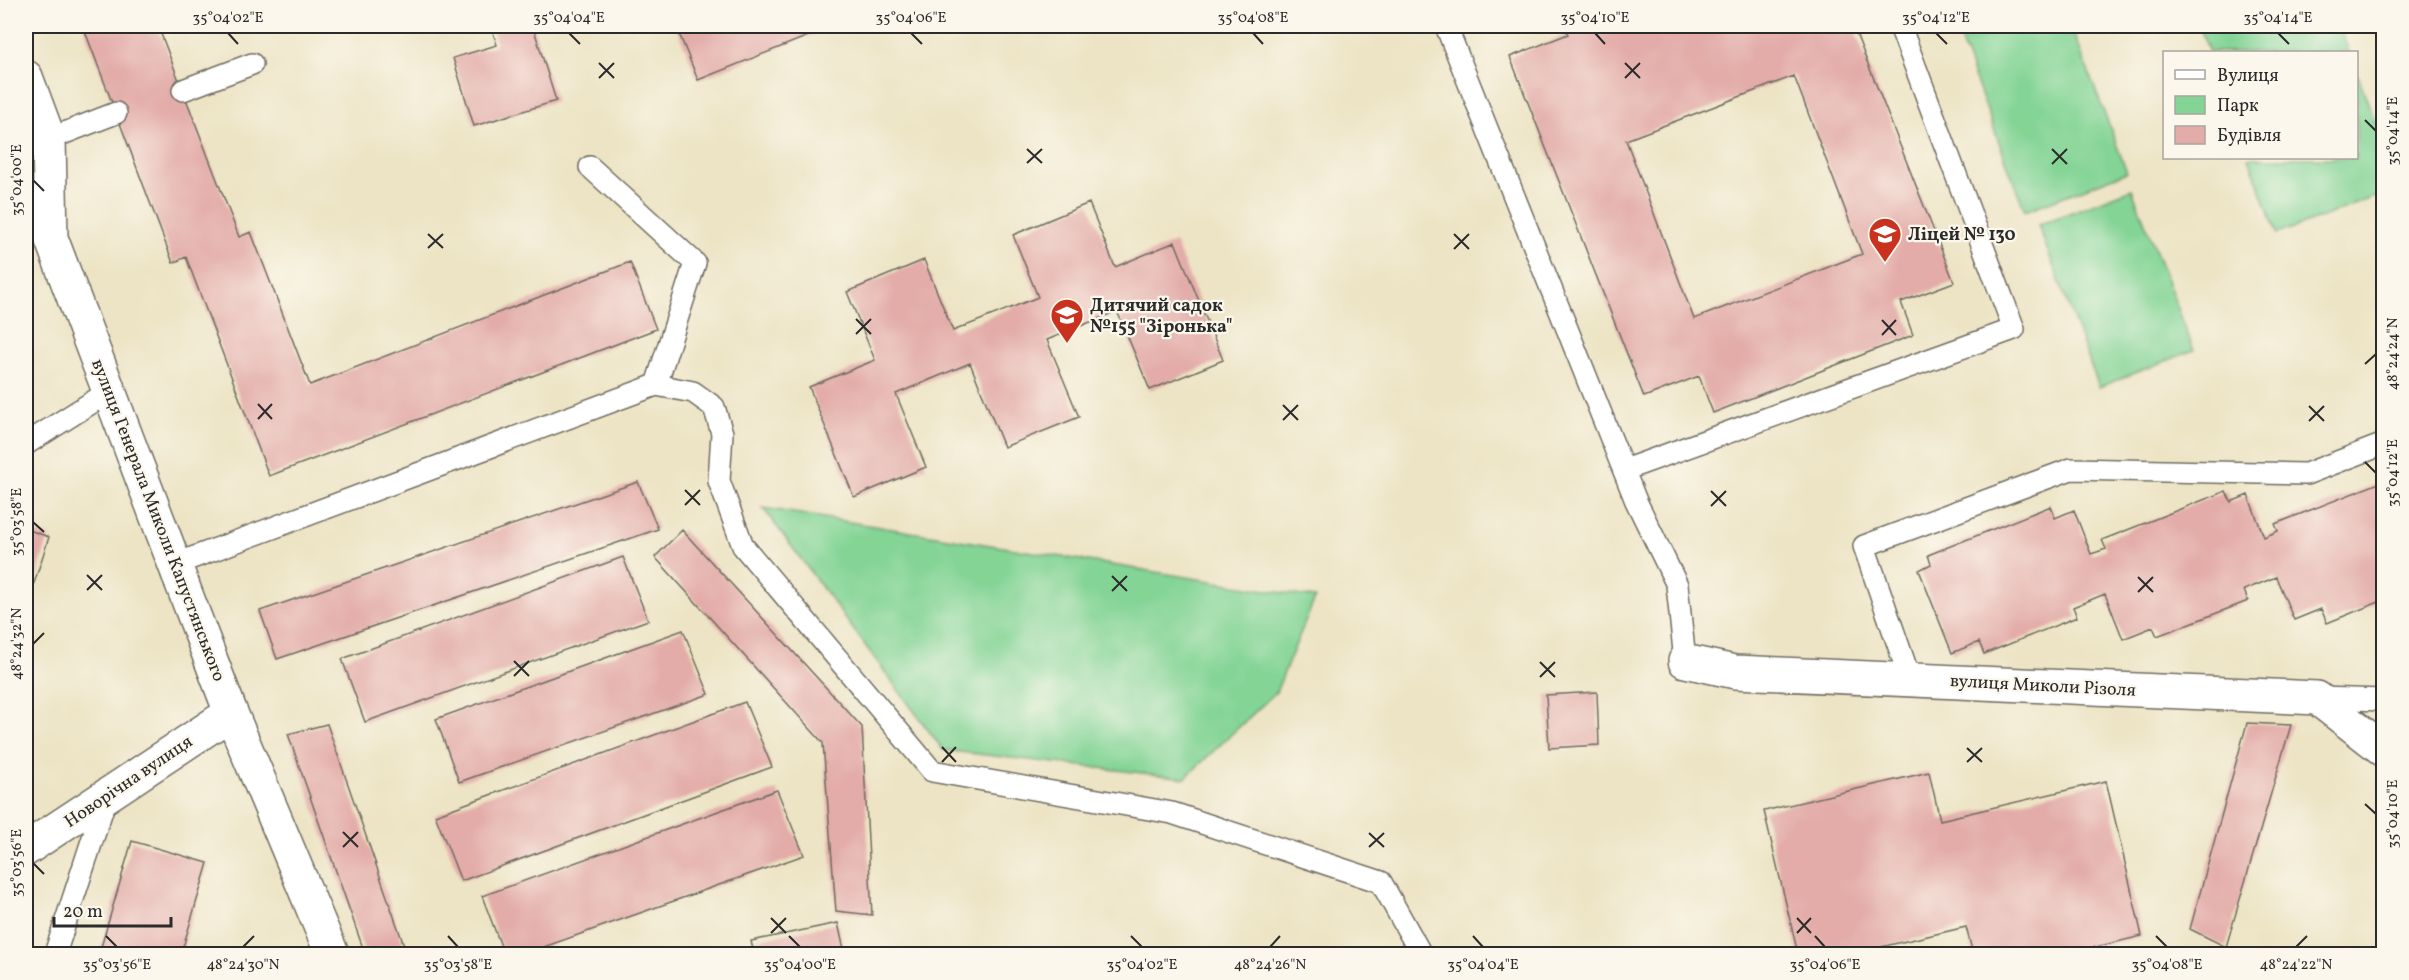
<svg xmlns="http://www.w3.org/2000/svg" width="2409" height="980" font-family="Vollkorn,serif">
<style>
.green{fill:#83d495;stroke:#578060;stroke-width:1.5}
.building{fill:#e3aca8;fill-rule:evenodd}
.lines{fill:none;stroke-linecap:round;stroke-linejoin:round}
.lane-casing{stroke:#6f6c61;stroke-width:24}
.street-casing{stroke:#6f6c61;stroke-width:36}
.lane{stroke:#fff;stroke-width:21}
.street{stroke:#fff;stroke-width:33}
.ticks{fill:none;stroke:#2b2b2b;stroke-width:2}
.labels{text-anchor:middle;stroke-width:4.5;stroke-linejoin:round;paint-order:stroke}
.poi-label{font-size:18px;font-weight:bold;fill:#2b2b2b;stroke:#fbf7ec;text-anchor:start}
.street-label{font-size:18px;fill:#2b2b2b;stroke:#fbf7ec}
.neatline{fill:none;stroke:#2b2b2b;stroke-width:2}
.ticks-label{font-size:15px;text-anchor:middle;fill:#2b2b2b}
</style>
<rect width="100%" height="100%" fill="#fbf7ec"/>
<filter id="ink" filterUnits="userSpaceOnUse"><feTurbulence type="fractalNoise" baseFrequency=".0167" numOctaves="2"/><feDisplacementMap in="SourceGraphic" scale="12" xChannelSelector="R" yChannelSelector="G"/><feConvolveMatrix kernelMatrix="1 2 1 2 8 2 1 2 1" color-interpolation-filters="sRGB"/></filter>
<filter id="wash" filterUnits="userSpaceOnUse"><feTurbulence type="fractalNoise" baseFrequency=".008" numOctaves="4" result="noise"/><feDisplacementMap in="SourceGraphic" scale="24" xChannelSelector="R" yChannelSelector="G"/><feGaussianBlur stdDeviation="1.35" result="paint"/><feColorMatrix in="noise" values="0 0 0 0 0 0 0 0 0 0 0 0 0 0 0 0 0 1.4 0 .05"/><feComposite in="paint" operator="in"/></filter>
<g filter="url(#wash)">
<rect width="100%" height="100%" fill="#ede4c5"/>
<path class="green" d="M1955,26H2071L2127,172L2025,211Z
M2199,26H2339L2349,52H2209Z
M2357,72L2383,145V194L2277,234L2249,158H2356Z
M2132,189L2194,350L2099,387L2038,225Z
M763,508L1315,598L1276,692L1185,778L943,750Z"/>
<g id="blocks">
<path class="building" d="M83,26H158L239,237L251,232L310,385L630,262L656,329L269,476L186,257L173,263Z
M491,26H533L556,101L474,126L453,58L497,45Z
M676,26H833L698,80Z
M1564,26H1853L1954,282L1901,302L1913,335L1713,413L1699,376L1644,397L1510,57L1568,34ZM1794,76L1862,254L1694,319L1626,140Z
M1089,203L1115,267L1175,242L1223,360L1150,390L1117,311L1047,340L1079,417L1004,447L970,363L896,394L926,467L854,497L809,387L875,360L847,292L924,260L953,331L1038,297L1013,235Z
M2384,481V600L2327,623L2321,609L2294,620L2276,577L2244,590L2248,601L2157,636L2153,627L2123,639L2105,594L2073,607L2077,617L1984,654L1979,642L1952,653L1919,570L1931,564L1928,555L2051,506L2055,518L2074,510L2091,554L2106,549L2102,540L2226,491L2231,502L2248,495L2264,537L2278,531L2275,524Z
M638,482L658,529L277,659L260,611Z
M26,529L49,537L26,608Z
M682,530L862,727L872,915L836,911L823,743L655,557Z
M623,557L648,620L365,722L342,659Z
M683,630L709,694L459,782L436,719Z
M1597,692L1599,745L1549,748L1546,695Z
M745,702L772,767L461,881L435,815Z
M2247,723L2291,725L2226,947L2190,929Z
M327,724L407,954H365L288,734Z
M1929,772L1940,820L2106,781L2142,936L2066,954H1973L1966,927L1851,954H1798L1764,811Z
M777,790L804,855L524,954H504L482,896Z
M132,841L208,863L181,954H99Z
M838,923L845,954H754L751,941Z"/>
</g>
</g>
<g filter="url(#ink)">
<use href="#blocks" fill-opacity="0" stroke="#6f6c61" stroke-width="1.5"/>
<g class="lines">
<defs>
<path id="lane" d="M1446,26L1636,501L1677,585L1685,661
M183,90L252,64
M49,139L116,113
M590,167L695,263L656,385
M26,444L110,391
M1624,470L2014,329L1900,26
M176,564L656,385L693,392L714,407L722,433L719,481L743,546L932,771L1172,813L1381,882L1421,954
M1910,679L1864,546L2071,469L2306,474L2384,444
M2318,698L2384,700
M55,954L107,795"/>
<path id="street" d="M26,77L49,139L51,238L231,713L332,954
M1685,661L1735,672L2317,698L2384,750
M26,849L231,713"/>
</defs>
<use href="#lane" class="lane-casing"/>
<use href="#street" class="street-casing"/>
<use href="#lane" class="lane"/>
<use href="#street" class="street"/>
</g>
</g>
<path class="ticks" d="M228,33L238,44M569,33L580,44M911,33L922,44M1253,33L1263,44M1595,33L1605,44M1936,33L1947,44M2278,33L2289,44M599,63L614,78M1625,63L1640,78M599,78L614,63M1625,78L1640,63M2365,120L2376,131M1027,149L1042,163M2052,149L2067,164M1027,163L1042,149M2052,164L2067,149M33,180L44,191M428,234L443,248M1454,234L1469,249M428,248L443,234M1454,249L1469,234M856,319L871,334M1882,320L1896,335M856,334L871,319M1882,335L1896,320M2365,364L2376,354M258,404L272,419M1283,405L1298,420M2309,406L2324,421M258,419L272,404M1283,420L1298,405M2309,421L2324,406M2365,462L2376,473M685,490L700,505M1711,491L1726,506M685,505L700,490M1711,506L1726,491M33,522L44,532M87,575L102,590M1112,576L1127,591M2138,577L2153,592M87,590L102,575M1112,591L1127,576M2138,592L2153,577M33,644L44,633M514,661L529,676M1540,662L1555,677M514,676L529,661M1540,677L1555,662M942,747L956,762M1967,748L1982,762M942,762L956,747M1967,762L1982,748M2365,804L2376,814M343,832L358,847M1369,833L1384,847M343,847L358,832M1369,847L1384,833M33,863L44,874M771,918L786,933M1797,918L1811,933M771,933L786,918M1797,933L1811,918M106,936L117,947M448,936L458,947M789,936L800,947M1131,936L1142,947M1473,936L1483,947M1815,936L1825,947M2156,936L2167,947M243,947L254,936M1270,947L1280,936M2296,947L2307,936"/>
<defs>
<symbol id="school-pin" viewBox="-11 -11 22 30"><path d="M0 17L-7.5 6A9.5 9.5 0 1 1 7.5 6Z" fill="#c8321e" stroke="#fbf7ec"/><path d="M0-5L7-2L0 1L-7-2ZM-4 1L0 2.5L4 1V4Q0 6-4 4Z" fill="#fff"/></symbol>
</defs>
<g fill-rule="evenodd">
<use href="#school-pin" x="1866" y="215" width="38" height="52"/>
<use href="#school-pin" x="1048" y="296" width="38" height="52"/>
</g>
<g class="labels">
<g class="poi-label">
<text x="1908" y="240">Ліцей № 130</text>
<text x="1090" y="311">Дитячий садок<tspan x="1090" dy="21">№155 "Зіронька"</tspan></text>
</g>
<g class="street-label">
<text transform="translate(159 520) rotate(69)" y="6">вулиця Генерала Миколи Капустянського</text>
<text transform="translate(2043 685) rotate(3)" y="6">вулиця Миколи Різоля</text>
<text transform="translate(128 781) rotate(-34)" y="6">Новорічна вулиця</text>
</g>
</g>
<rect width="2409" height="980" fill="none" stroke="#fbf7ec" stroke-width="66"/>
<rect x="2163" y="51" width="195" height="108" fill="#fbf7ec" stroke="#a8a59f" stroke-width="1.5"/>
<rect x="2175" y="70" width="30" height="9" fill="#ffffff" stroke="#a8a59f" stroke-width="1.5"/>
<text x="2217" y="81" font-size="18" fill="#2b2b2b">Вулиця</text>
<rect x="2175" y="96" width="30" height="18" fill="#83d495" stroke="#a8a59f" stroke-width="1.5"/>
<text x="2217" y="111" font-size="18" fill="#2b2b2b">Парк</text>
<rect x="2175" y="126" width="30" height="18" fill="#e3aca8" stroke="#a8a59f" stroke-width="1.5"/>
<text x="2217" y="141" font-size="18" fill="#2b2b2b">Будівля</text>
<path d="M54 917v9h117v-9" fill="none" stroke="#2b2b2b" stroke-width="3"/>
<text x="63" y="917" font-size="18" fill="#2b2b2b" stroke="#fbf7ec" stroke-width="4.5" paint-order="stroke">20 m</text>
<rect x="33" y="33" width="2343" height="914" class="neatline"/>
<g class="ticks-label">
<text x="228" y="22">35°04'02"E</text>
<text x="569" y="22">35°04'04"E</text>
<text x="911" y="22">35°04'06"E</text>
<text x="1253" y="22">35°04'08"E</text>
<text x="1595" y="22">35°04'10"E</text>
<text x="1936" y="22">35°04'12"E</text>
<text x="2278" y="22">35°04'14"E</text>
<text transform="translate(2392 131) rotate(-90)" y="5">35°04'14"E</text>
<text transform="translate(16 180) rotate(-90)" y="5">35°04'00"E</text>
<text transform="translate(2392 354) rotate(-90)" y="5">48°24'24"N</text>
<text transform="translate(2392 473) rotate(-90)" y="5">35°04'12"E</text>
<text transform="translate(16 522) rotate(-90)" y="5">35°03'58"E</text>
<text transform="translate(16 644) rotate(-90)" y="5">48°24'32"N</text>
<text transform="translate(2392 814) rotate(-90)" y="5">35°04'10"E</text>
<text transform="translate(16 863) rotate(-90)" y="5">35°03'56"E</text>
<text x="117" y="969">35°03'56"E</text>
<text x="243" y="969">48°24'30"N</text>
<text x="458" y="969">35°03'58"E</text>
<text x="800" y="969">35°04'00"E</text>
<text x="1142" y="969">35°04'02"E</text>
<text x="1270" y="969">48°24'26"N</text>
<text x="1483" y="969">35°04'04"E</text>
<text x="1825" y="969">35°04'06"E</text>
<text x="2167" y="969">35°04'08"E</text>
<text x="2296" y="969">48°24'22"N</text>
</g>
</svg>
